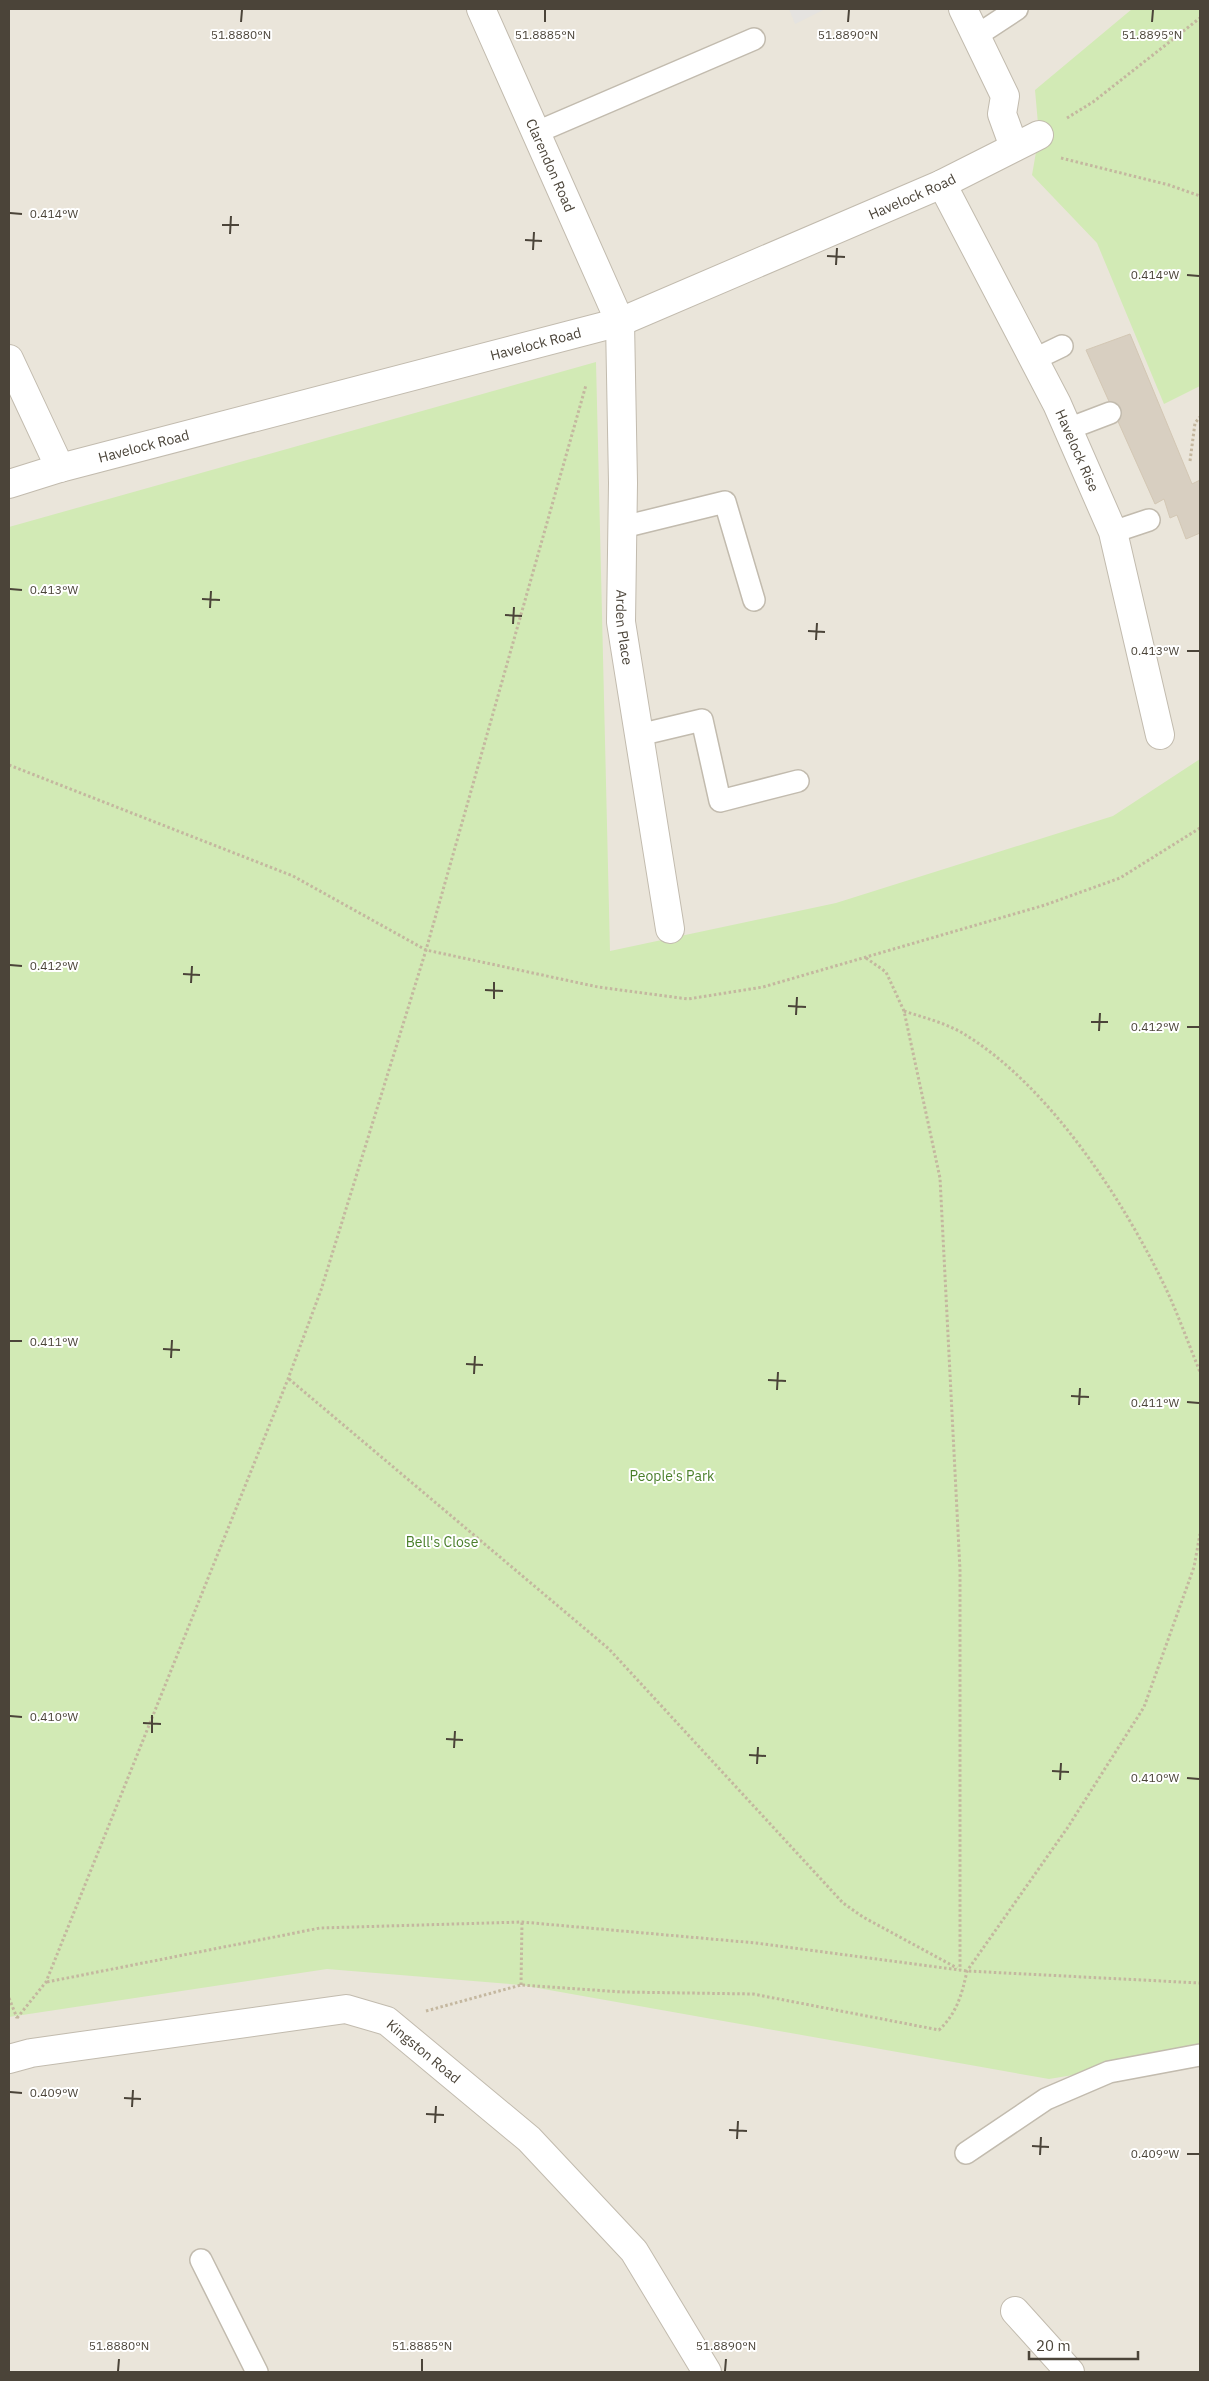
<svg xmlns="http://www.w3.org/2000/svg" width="1209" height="2381" font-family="'IBM Plex Sans',sans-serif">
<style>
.residential{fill:#eae5da}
.green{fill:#d2eab5}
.parking{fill:#e5e3e0}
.building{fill:#d8cfc1;stroke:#d3c7b4}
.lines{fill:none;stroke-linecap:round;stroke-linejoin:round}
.service-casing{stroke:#c2bbae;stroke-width:24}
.minor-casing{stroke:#c2bbae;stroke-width:30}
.path{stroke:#c4b79f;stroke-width:3;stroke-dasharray:2.5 2.5;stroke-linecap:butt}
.service{stroke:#fff;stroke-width:21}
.minor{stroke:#fff;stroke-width:28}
.ticks{fill:none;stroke:#4b4439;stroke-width:2}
.labels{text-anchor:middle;stroke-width:4;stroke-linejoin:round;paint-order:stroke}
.street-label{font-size:14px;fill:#4b4439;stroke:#fff}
.park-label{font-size:14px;fill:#4a7f2a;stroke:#fff}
.ticks-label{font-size:12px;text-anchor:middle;fill:#4b4439;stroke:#fff;stroke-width:4;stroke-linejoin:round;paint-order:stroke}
</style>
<rect width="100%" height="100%" fill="#f6f3ec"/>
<path class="residential" d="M9,9H1200V2372H9Z"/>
<path class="green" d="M1132,9H1200V386L1164,404L1097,243L1032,175L1039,135L1035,90Z
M596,362L610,951L836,903L1113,816L1200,759V2054L1049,2079L521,1985L327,1969L9,2017V527Z"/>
<path class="parking" d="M789,9H825L795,24Z"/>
<path class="building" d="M1130,334L1192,484L1200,480V533L1186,539L1177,515L1170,518L1164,499L1155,504L1086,350Z"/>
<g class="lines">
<defs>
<path id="service" d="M976,36L1017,9
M535,133L754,39
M1033,360L1062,346
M1068,429L1110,413
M623,527L725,502L754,600
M1113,532L1149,520
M639,735L702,720L720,801L798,781
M966,2153L1046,2099L1109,2072L1200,2055
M201,2260L257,2372"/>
<g id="minor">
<path id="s1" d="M481,9L620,322L623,483L621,622L670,929"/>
<path d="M963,9L1005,96L1002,114L1014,147"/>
<path id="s2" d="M942,184L1057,404L1113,532L1160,735"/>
<path d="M9,359L60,468"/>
<path id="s3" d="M9,484L60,468L620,322L942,184L1039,135"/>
<path id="s4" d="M9,2059L31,2053L346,2009L387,2021L529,2139L634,2251L707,2372"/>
<path d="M1015,2311L1070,2372"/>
</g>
</defs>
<use href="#service" class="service-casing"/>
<use href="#minor" class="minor-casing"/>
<path class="path" d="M1067,118L1093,102L1200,18
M1061,158L1169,185L1200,196
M1190,461L1195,423L1200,417
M9,765L293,876L426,950L598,987L688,999L763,987L1045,905L1120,878L1200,828
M866,958L886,972L904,1011L940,1178L960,1570V1970
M904,1011C925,1018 946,1023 964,1034C1049,1085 1125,1202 1167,1291C1179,1317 1189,1345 1200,1372
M289,1379L609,1649L843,1903L863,1917L957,1968
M47,1982L320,1928L522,1922L756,1943L967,1971L1200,1983
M521,1985L522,1922
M9,1998L17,2018
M426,2011L521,1985L622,1992L753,1994L939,2030C957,2013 962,1994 967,1971L1068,1827L1144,1707L1194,1567L1200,1534
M17,2018L46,1982L288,1379L321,1290L426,950L586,385"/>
<use href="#service" class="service"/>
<use href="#minor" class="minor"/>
</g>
<path class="ticks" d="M241,22L242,10M545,22V10M848,22L849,10M1152,22L1153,10M10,213L22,214M222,225H239M230,234L231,216M525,240L542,241M533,250L534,232M827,256L845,257M836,265L837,248M1187,275L1199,276M10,589L22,590M202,599L220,600M210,608L211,591M505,615L522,616M513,624L514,607M808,631L825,632M816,640L817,623M1187,651H1199M10,965L22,966M183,974L200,975M191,983L192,966M485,990L503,991M494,999V982M788,1006L806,1007M796,1015L797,997M1091,1022H1108M1187,1027H1199M1099,1031L1100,1013M10,1341H22M163,1349L180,1350M171,1358L172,1340M466,1364L483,1365M474,1374L475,1356M768,1380L786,1381M777,1390L778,1372M1071,1396L1089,1397M1187,1402L1199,1403M1079,1405L1080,1388M10,1716L22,1717M143,1723L161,1724M152,1733V1715M446,1739L463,1740M454,1748L455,1731M749,1755L766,1756M757,1764L758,1747M1052,1771L1069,1772M1187,1778L1199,1779M1060,1780L1061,1763M10,2092L22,2093M124,2098L141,2099M132,2107L133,2090M426,2114L444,2115M435,2123L436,2106M729,2130L747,2131M737,2139L738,2121M1032,2146L1049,2147M1187,2154H1199M1040,2155L1041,2137M118,2371L119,2359M422,2371V2359M725,2371L726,2359"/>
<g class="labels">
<g class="street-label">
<text dy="5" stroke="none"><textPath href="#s1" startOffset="171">Clarendon Road</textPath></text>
<text dy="5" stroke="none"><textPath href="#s3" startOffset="950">Havelock Road</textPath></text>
<text dy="5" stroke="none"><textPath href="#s3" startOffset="545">Havelock Road</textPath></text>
<text dy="5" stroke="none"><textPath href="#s3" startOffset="140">Havelock Road</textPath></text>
<text dy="5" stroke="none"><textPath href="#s2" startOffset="299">Havelock Rise</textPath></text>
<text dy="5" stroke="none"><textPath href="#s1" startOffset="648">Arden Place</textPath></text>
<text dy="5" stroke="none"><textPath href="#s4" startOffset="431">Kingston Road</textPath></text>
</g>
<g class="park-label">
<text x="672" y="1481">People's Park</text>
<text x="442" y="1547">Bell's Close</text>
</g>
</g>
<g class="ticks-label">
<text x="241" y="39">51.8880°N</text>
<text x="545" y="39">51.8885°N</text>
<text x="848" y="39">51.8890°N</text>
<text x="1152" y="39">51.8895°N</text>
<text x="54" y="218">0.414°W</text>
<text x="1155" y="279">0.414°W</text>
<text x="54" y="594">0.413°W</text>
<text x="1155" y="655">0.413°W</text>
<text x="54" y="970">0.412°W</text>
<text x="1155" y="1031">0.412°W</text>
<text x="54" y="1346">0.411°W</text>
<text x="1155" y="1407">0.411°W</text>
<text x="54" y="1721">0.410°W</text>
<text x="1155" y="1782">0.410°W</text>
<text x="54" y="2097">0.409°W</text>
<text x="1155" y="2158">0.409°W</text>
<text x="119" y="2350">51.8880°N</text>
<text x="422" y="2350">51.8885°N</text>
<text x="726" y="2350">51.8890°N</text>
</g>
<rect width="1209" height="2381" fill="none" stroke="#4b4439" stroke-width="20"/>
<path d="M1029 2351v8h109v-8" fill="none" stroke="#4b4439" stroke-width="2.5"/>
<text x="1036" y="2351" font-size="15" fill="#4b4439" stroke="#ffffff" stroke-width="4" paint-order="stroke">20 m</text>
</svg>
